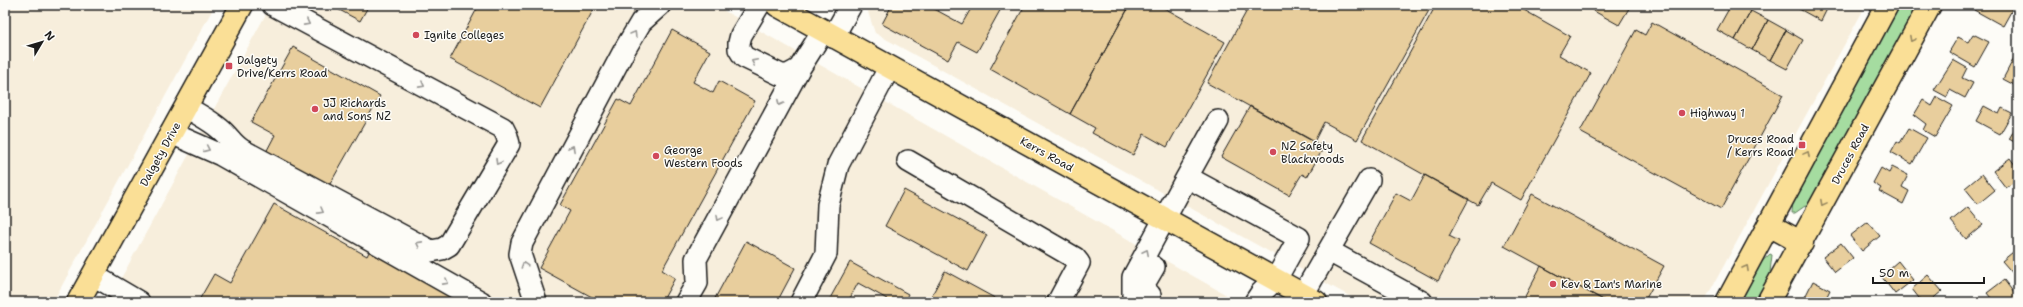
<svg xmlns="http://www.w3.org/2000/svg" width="2023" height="307" font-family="'Shantell Sans',sans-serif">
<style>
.built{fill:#f7eedc}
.green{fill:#a5dca0;stroke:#607c5e}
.building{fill:#e8ce9d;stroke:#1c1c1c}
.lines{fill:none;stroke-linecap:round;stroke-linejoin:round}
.minor-casing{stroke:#1c1c1c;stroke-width:24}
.major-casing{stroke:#1c1c1c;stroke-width:25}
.minor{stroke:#fdfcf7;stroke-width:21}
.major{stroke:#fadf96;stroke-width:22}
.oneway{stroke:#989794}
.oneway2{stroke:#96875f}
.poi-dot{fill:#d1495b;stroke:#fdfcf7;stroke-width:1.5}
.labels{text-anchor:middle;stroke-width:3;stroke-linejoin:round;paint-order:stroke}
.poi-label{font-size:11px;fill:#1c1c1c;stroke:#fdfcf7;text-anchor:start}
.street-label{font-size:11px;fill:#1c1c1c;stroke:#fdfcf7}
</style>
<rect width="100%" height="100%" fill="#fdfcf7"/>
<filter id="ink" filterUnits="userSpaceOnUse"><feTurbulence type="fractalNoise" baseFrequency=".025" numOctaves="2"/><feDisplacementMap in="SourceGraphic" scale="8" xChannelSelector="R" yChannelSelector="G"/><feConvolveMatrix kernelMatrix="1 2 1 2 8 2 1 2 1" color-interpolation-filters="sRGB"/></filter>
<g filter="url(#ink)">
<path class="built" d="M5,5H215L53,302H5Z
M271,5H714L1239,302H108Z
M872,5H1866L1704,302H1360L875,33L868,12Z"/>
<path class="green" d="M1895,5H1919L1808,208L1805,206L1795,213H1792L1793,201Z
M1770,254L1772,255L1770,272L1774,274L1758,302H1734L1757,266Z"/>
<path class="building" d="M330,5H369L360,21Z
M479,5H596L540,108L450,59Z
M892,5H927L962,24L973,5H1003L977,52L958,42L948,60L882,24Z
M1025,5H1130L1070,114L990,69Z
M1130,5H1159L1225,42L1167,147L1144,134L1133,155L1092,133L1095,128L1070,114Z
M1250,5H1432L1357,140L1324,122L1314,142L1207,83Z
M1436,5H1515L1570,36L1559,55L1591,73L1521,200L1491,183L1478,205L1362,140Z
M1595,5H1631L1619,25L1592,10Z
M1731,5H1741L1751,11L1735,40L1717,30Z
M1792,5H1829L1821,21Z
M1976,5H2008L2013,8L2003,26L1974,10Z
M1751,11L1768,20L1752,50L1735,40Z
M1768,20L1786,30L1770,60L1752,50Z
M1652,22L1783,95L1721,209L1580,132L1636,30L1645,35Z
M672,30L710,51L693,82L713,93L719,81L755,101L662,270L675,278L662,302H601L539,268L570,211L560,205L618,99L631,106Z
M1786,30L1803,40L1787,69L1770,60Z
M1973,34L1989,42L1975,67L1949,52L1958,37L1968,42Z
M293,47L380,96L326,191L264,156L275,135L251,122Z
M2016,54L2018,55V87L2003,79Z
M1953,60L1967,68L1962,78L1973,83L1965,98L1950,90L1947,97L1934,90Z
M1937,97L1953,106L1935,137L1923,130L1926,124L1914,115L1923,100L1932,106Z
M1250,106L1324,147L1307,177L1302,174L1289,195L1221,157Z
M1984,106L1999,114L2002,108L2012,113L2000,134L1976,121Z
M2018,123V144L2009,139Z
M1909,128L1927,138L1912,164L1891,152L1897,141L1900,143Z
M2010,158L2018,169V181L2016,183L2015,181L2006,188L1993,171Z
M1892,167L1908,175L1902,187L1909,191L1903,204L1879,191L1881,188L1873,183L1881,168L1889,173Z
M1982,174L1995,190L1978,204L1965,188Z
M1425,175L1469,199L1449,236L1459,241L1438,281L1369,243L1396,193L1411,201Z
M904,190L987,235L968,271L885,226Z
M1532,194L1664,266L1644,302H1607L1504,246Z
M274,204L367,256L370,250L464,302H198L214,274L230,283Z
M1968,207L1983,225L1966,239L1951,221Z
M1868,222L1880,236L1862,251L1850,236Z
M746,241L795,268L777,302H713Z
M1841,243L1853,258L1835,272L1823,257Z
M2018,248V276L2016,277L2002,261Z
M1898,261L1913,280L1895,294L1881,276Z
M850,262L908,294L904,302H886L887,299L858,283L848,302H828Z
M1541,266L1607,302H1522Z
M945,271L1002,302H928Z
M1928,275L1942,291L1929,302H1922L1912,289Z
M2004,280L2018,298L2013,302H1994L1987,293Z
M1813,281L1830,290L1824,302L1803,301Z"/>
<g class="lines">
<defs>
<path id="minor" d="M759,5L741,35L739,43V49L744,57L781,75H788L799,69L823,31
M833,37L851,5
M186,107C197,114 210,120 220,129C229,136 232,144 242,150L431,251L442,249L449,245L509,144L507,136L503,128L273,5
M171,133L221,155L481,302
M908,161L1075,258L1079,263L1058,302
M1187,177L1218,121
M1329,251L1422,302
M93,275L139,302
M1150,295L1146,291L1144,284L1154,267
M1303,295L1369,180
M536,302L520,254L522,243L625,49L641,22L660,5
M686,302L697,283L696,259L799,69
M801,302L826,254L828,205L838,165L889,68
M1133,302V277L1187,177L1299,238L1276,279L1261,293L1255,302"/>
<path id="major" d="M777,5L1316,302
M1769,225L1802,243
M78,302L242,5
M1727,302L1887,5
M1768,302L1930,5"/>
</defs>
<use href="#minor" class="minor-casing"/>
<use href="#major" class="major-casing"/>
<use href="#minor" class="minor"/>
<use href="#major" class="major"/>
</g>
<defs><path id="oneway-chevron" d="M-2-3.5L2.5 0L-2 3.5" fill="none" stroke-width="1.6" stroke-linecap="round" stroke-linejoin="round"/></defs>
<g class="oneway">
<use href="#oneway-chevron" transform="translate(307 23) rotate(28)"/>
<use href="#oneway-chevron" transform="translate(634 34) rotate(-59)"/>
<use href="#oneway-chevron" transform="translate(754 62) rotate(-154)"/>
<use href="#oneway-chevron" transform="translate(422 85) rotate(28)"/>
<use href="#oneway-chevron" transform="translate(780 103) rotate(118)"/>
<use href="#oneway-chevron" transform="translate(572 148) rotate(-62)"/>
<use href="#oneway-chevron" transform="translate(207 149) rotate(24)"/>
<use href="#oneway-chevron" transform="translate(498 162) rotate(121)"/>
<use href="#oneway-chevron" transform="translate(321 211) rotate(29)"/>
<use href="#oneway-chevron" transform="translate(719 218) rotate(118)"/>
<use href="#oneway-chevron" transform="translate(419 244) rotate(-152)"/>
<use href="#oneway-chevron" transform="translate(1146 252) rotate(-63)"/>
<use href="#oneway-chevron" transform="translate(524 265) rotate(-108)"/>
<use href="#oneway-chevron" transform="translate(446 282) rotate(29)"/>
</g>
<g class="oneway2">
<use href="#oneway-chevron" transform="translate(1912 39) rotate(118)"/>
<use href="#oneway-chevron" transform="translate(1807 154) rotate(-62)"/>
<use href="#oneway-chevron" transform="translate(1823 203) rotate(118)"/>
<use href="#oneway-chevron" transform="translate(1746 268) rotate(-61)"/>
</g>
</g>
<g class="poi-dot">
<circle cx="416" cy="35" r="4"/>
<rect x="225" y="62" width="8" height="8" rx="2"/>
<circle cx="315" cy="109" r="4"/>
<circle cx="1682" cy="113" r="4"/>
<rect x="1798" y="141" width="8" height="8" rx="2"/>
<circle cx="1273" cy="152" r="4"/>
<circle cx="656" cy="156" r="4"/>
<circle cx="1553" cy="284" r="4"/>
</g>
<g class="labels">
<g class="poi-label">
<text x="424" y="39">Ignite Colleges</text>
<text x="237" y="64">Dalgety<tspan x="237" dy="13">Drive/Kerrs Road</tspan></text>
<text x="323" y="107">JJ Richards<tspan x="323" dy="13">and Sons NZ</tspan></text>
<text x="1690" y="117">Highway 1</text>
<text x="1794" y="143" text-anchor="end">Druces Road<tspan x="1794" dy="13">/ Kerrs Road</tspan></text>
<text x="1281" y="150">NZ Safety<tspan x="1281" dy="13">Blackwoods</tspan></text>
<text x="664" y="154">George<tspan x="664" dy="13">Western Foods</tspan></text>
<text x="1561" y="288">Kev &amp; Ian's Marine</text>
</g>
<g class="street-label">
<text transform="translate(160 154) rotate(-61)" y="4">Dalgety Drive</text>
<text transform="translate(1047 154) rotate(29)" y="4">Kerrs Road</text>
<text transform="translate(1850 154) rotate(-62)" y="4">Druces Road</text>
</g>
</g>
<rect width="2023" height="307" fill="none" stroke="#fdfcf7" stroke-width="20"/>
<rect x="10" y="10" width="2003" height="287" fill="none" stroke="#1c1c1c" stroke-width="1.5" filter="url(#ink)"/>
<g transform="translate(42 42) rotate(52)" stroke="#fdfcf7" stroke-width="3" paint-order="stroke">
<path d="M0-3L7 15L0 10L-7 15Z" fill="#1c1c1c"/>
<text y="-6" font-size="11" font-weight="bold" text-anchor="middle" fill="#1c1c1c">N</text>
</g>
<path d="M1873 277v6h111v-6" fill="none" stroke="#1c1c1c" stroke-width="2"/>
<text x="1879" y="277" font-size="12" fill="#1c1c1c" stroke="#fdfcf7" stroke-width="3" paint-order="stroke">50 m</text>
</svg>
